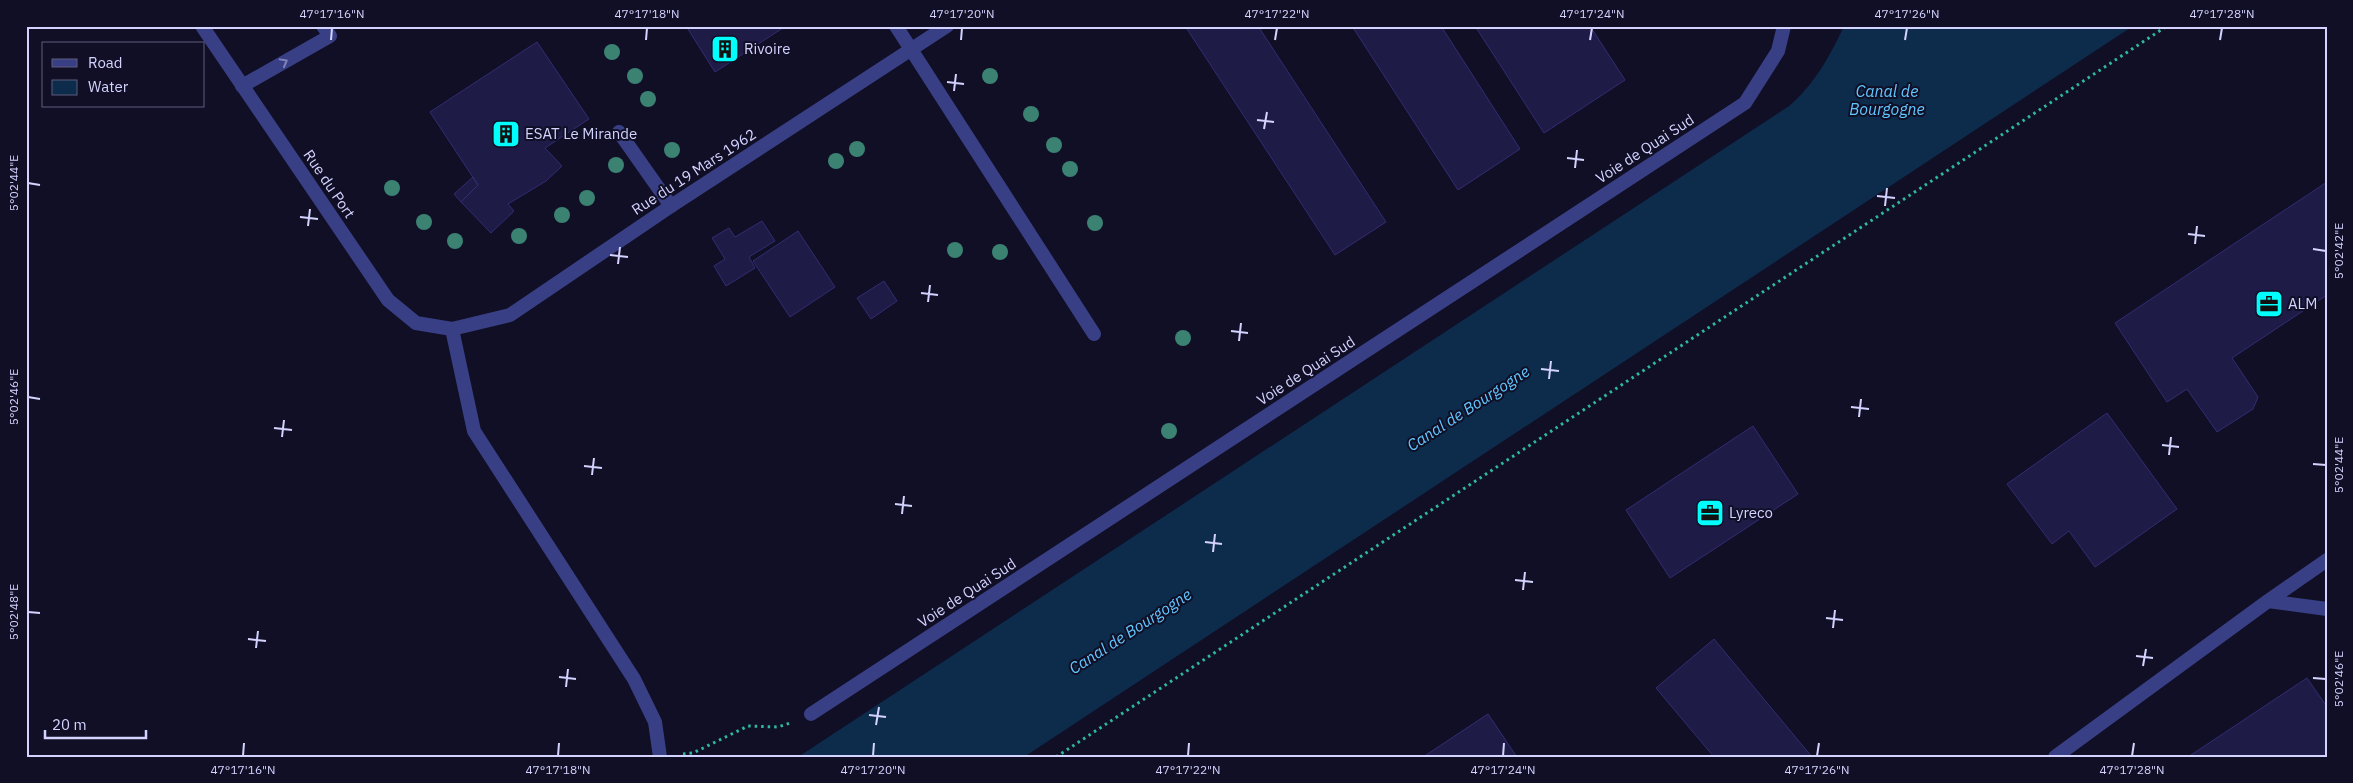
<svg xmlns="http://www.w3.org/2000/svg" width="2353" height="783" font-family="'IBM Plex Sans',sans-serif">
<style>
.water{fill:#0d2b4b}
.building{fill:#1f1b47;stroke:#332c73}
.lines{fill:none;stroke-linecap:round;stroke-linejoin:round}
.path{stroke:#2eb8a1;stroke-width:3;stroke-dasharray:2.5 4;stroke-linecap:butt}
.service{stroke:#393f85;stroke-width:14}
.minor{stroke:#393f85;stroke-width:14}
.tree{fill:#3b8272}
.oneway{stroke:#7f82bc}
.ticks{fill:none;stroke:#d4d3ff;stroke-width:2}
.labels{text-anchor:middle;stroke-width:4;stroke-linejoin:round;paint-order:stroke}
.poi-label{font-size:15px;fill:#d4d3ff;stroke:#100f26;text-anchor:start}
.street-label{font-size:15px;fill:#d4d3ff;stroke:#100f26}
.water-label{font-size:16px;font-style:italic;fill:#61c7ff;stroke:#100f26}
.neatline{fill:none;stroke:#d4d3ff;stroke-width:2}
.ticks-label{font-size:12px;text-anchor:middle;fill:#d4d3ff}
</style>
<rect width="100%" height="100%" fill="#100f26"/>
<path class="water" d="M1844,26H2133L1024,757H798L1789,106C1814,85 1830,56 1844,26Z"/>
<path class="building" d="M686,26H786L715,72Z
M1185,26H1258L1386,222L1335,255Z
M1352,26H1441L1520,149L1458,190Z
M1475,26H1590L1625,80L1544,133Z
M537,42L589,119L545,148L562,166L546,181L508,204L514,211L491,233L461,202L478,185L430,112Z
M473,177L478,185L461,202L454,194Z
M2327,182V295L2232,358L2258,397L2253,409L2217,432L2187,389L2167,402L2115,323Z
M762,221L775,241L749,257L755,268L726,286L714,266L725,259L712,238L729,228L735,237Z
M798,231L835,287L790,317L753,261Z
M884,281L897,301L871,319L857,298Z
M2107,413L2177,509L2095,567L2069,531L2052,544L2007,484Z
M1753,426L1798,494L1670,578L1626,510Z
M1714,639L1812,757H1714L1656,688Z
M2307,678L2327,707V757H2188Z
M1488,714L1517,757H1423Z"/>
<g class="lines">
<path class="path" d="M683,754L693,753L748,726L778,727L790,723
M1056,757L2167,26"/>
<path class="service" d="M896,26L1094,334
M242,86L330,36L323,26
M619,132L671,206
M811,714L1745,103L1778,51L1784,26"/>
<path class="minor" d="M202,26L388,300L416,323L452,329L510,315L671,206L947,26
M452,329L474,431L634,679L655,722L660,757
M2268,601L2327,609
M2055,757L2268,601L2327,560"/>
</g>
<g class="tree">
<circle cx="612" cy="52" r="8"/>
<circle cx="635" cy="76" r="8"/>
<circle cx="990" cy="76" r="8"/>
<circle cx="648" cy="99" r="8"/>
<circle cx="1031" cy="114" r="8"/>
<circle cx="1054" cy="145" r="8"/>
<circle cx="857" cy="149" r="8"/>
<circle cx="672" cy="150" r="8"/>
<circle cx="836" cy="161" r="8"/>
<circle cx="616" cy="165" r="8"/>
<circle cx="1070" cy="169" r="8"/>
<circle cx="392" cy="188" r="8"/>
<circle cx="587" cy="198" r="8"/>
<circle cx="562" cy="215" r="8"/>
<circle cx="424" cy="222" r="8"/>
<circle cx="1095" cy="223" r="8"/>
<circle cx="519" cy="236" r="8"/>
<circle cx="455" cy="241" r="8"/>
<circle cx="955" cy="250" r="8"/>
<circle cx="1000" cy="252" r="8"/>
<circle cx="1183" cy="338" r="8"/>
<circle cx="1169" cy="431" r="8"/>
</g>
<defs><path id="oneway-chevron" d="M-2-3.5L2.5 0L-2 3.5" fill="none" stroke-width="1.6" stroke-linecap="round" stroke-linejoin="round" transform="scale(1.25)"/></defs>
<use class="oneway" href="#oneway-chevron" transform="translate(284 62) rotate(-29)"/>
<path class="ticks" d="M331,40L332,28M646,40L647,28M961,40L962,28M1275,40L1277,28M1590,40L1592,28M1905,40L1907,28M2220,40L2222,28M947,82L964,84M954,91L956,74M1257,120L1274,122M1264,129L1267,112M1567,158L1584,160M1575,168L1577,150M28,183L40,185M1877,196L1895,198M1885,206L1887,188M300,217L318,219M308,226L310,209M2188,234L2205,236M2195,244L2197,226M2313,249L2326,251M610,255L628,257M618,264L620,247M921,293L938,295M928,302L930,285M1231,331L1248,333M1239,341L1241,323M1541,369L1559,371M1549,379L1551,361M28,397L40,399M1851,407L1869,409M1859,417L1861,399M274,428L292,430M282,437L284,420M2162,445L2179,447M2169,455L2171,437M2313,464L2326,465M584,466L602,468M592,475L594,458M895,504L912,506M902,514L904,496M1205,542L1222,544M1213,552L1215,534M1515,580L1533,582M1523,590L1525,572M28,612L40,613M1826,618L1843,620M1833,628L1835,610M248,639L266,641M256,648L258,631M2136,656L2153,658M2143,666L2146,649M559,677L576,679M2313,678L2326,679M566,687L568,669M869,715L886,717M876,725L879,707M243,756L244,743M558,756L559,743M873,756L874,743M1188,756L1189,743M1503,756L1504,743M1817,756L1819,743M2132,756L2134,743"/>
<defs>
<symbol id="building-square" viewBox="-11 -11 22 22"><rect x="-9" y="-9" width="18" height="18" rx="4" fill="#00fefc" stroke="#100f26"/><path d="M-4-6H4V6H1V3H-1V6H-4ZM-2.5-4.3h1.7v1.8h-1.7ZM.8-4.3h1.7v1.8H.8ZM-2.5-1h1.7V.8h-1.7ZM.8-1h1.7V.8H.8Z" fill="#111"/></symbol>
<symbol id="office-square" viewBox="-11 -11 22 22"><rect x="-9" y="-9" width="18" height="18" rx="4" fill="#00fefc" stroke="#100f26"/><path d="M-6-3h4V-5.5h4V-3h4V5H-6ZM-1-4.5V-3h2v-1.5ZM-6 0V1H6V0Z" fill="#111"/></symbol>
</defs>
<g fill-rule="evenodd">
<use href="#building-square" x="709" y="33" width="32" height="32"/>
<use href="#building-square" x="490" y="118" width="32" height="32"/>
<use href="#office-square" x="2253" y="288" width="32" height="32"/>
<use href="#office-square" x="1694" y="497" width="32" height="32"/>
</g>
<g class="labels">
<g class="poi-label">
<text x="744" y="54">Rivoire</text>
<text x="525" y="139">ESAT Le Mirande</text>
<text x="2288" y="309">ALM</text>
<text x="1729" y="518">Lyreco</text>
</g>
<g class="street-label">
<text transform="translate(1645 149) rotate(-33)" y="5">Voie de Quai Sud</text>
<text transform="translate(694 172) rotate(-33)" y="5">Rue du 19 Mars 1962</text>
<text transform="translate(329 184) rotate(56)" y="5">Rue du Port</text>
<text transform="translate(1306 371) rotate(-33)" y="5">Voie de Quai Sud</text>
<text transform="translate(967 593) rotate(-33)" y="5">Voie de Quai Sud</text>
</g>
<g class="water-label">
<text x="1887" y="97">Canal de<tspan x="1887" dy="18">Bourgogne</tspan></text>
<text transform="translate(1468 408) rotate(-33)" y="6">Canal de Bourgogne</text>
<text transform="translate(1130 631) rotate(-33)" y="6">Canal de Bourgogne</text>
</g>
</g>
<rect width="2353" height="783" fill="none" stroke="#100f26" stroke-width="55"/>
<rect x="42" y="42" width="162" height="65" fill="#100f26" stroke="#5e5d7d"/>
<rect x="52" y="59" width="25" height="8" fill="#393f85" stroke="#5e5d7d"/>
<text x="88" y="68" font-size="15" fill="#d4d3ff">Road</text>
<rect x="52" y="80" width="25" height="15" fill="#0d2b4b" stroke="#5e5d7d"/>
<text x="88" y="92" font-size="15" fill="#d4d3ff">Water</text>
<path d="M45 730v8h101v-8" fill="none" stroke="#d4d3ff" stroke-width="2.5"/>
<text x="52" y="730" font-size="15" fill="#d4d3ff" stroke="#100f26" stroke-width="4" paint-order="stroke">20 m</text>
<rect x="28" y="28" width="2298" height="728" class="neatline"/>
<g class="ticks-label">
<text x="332" y="18">47°17'16"N</text>
<text x="647" y="18">47°17'18"N</text>
<text x="962" y="18">47°17'20"N</text>
<text x="1277" y="18">47°17'22"N</text>
<text x="1592" y="18">47°17'24"N</text>
<text x="1907" y="18">47°17'26"N</text>
<text x="2222" y="18">47°17'28"N</text>
<text transform="translate(14 183) rotate(-90)" y="4">5°02'44"E</text>
<text transform="translate(2339 251) rotate(-90)" y="4">5°02'42"E</text>
<text transform="translate(14 397) rotate(-90)" y="4">5°02'46"E</text>
<text transform="translate(2339 465) rotate(-90)" y="4">5°02'44"E</text>
<text transform="translate(14 612) rotate(-90)" y="4">5°02'48"E</text>
<text transform="translate(2339 679) rotate(-90)" y="4">5°02'46"E</text>
<text x="243" y="774">47°17'16"N</text>
<text x="558" y="774">47°17'18"N</text>
<text x="873" y="774">47°17'20"N</text>
<text x="1188" y="774">47°17'22"N</text>
<text x="1503" y="774">47°17'24"N</text>
<text x="1817" y="774">47°17'26"N</text>
<text x="2132" y="774">47°17'28"N</text>
</g>
</svg>
